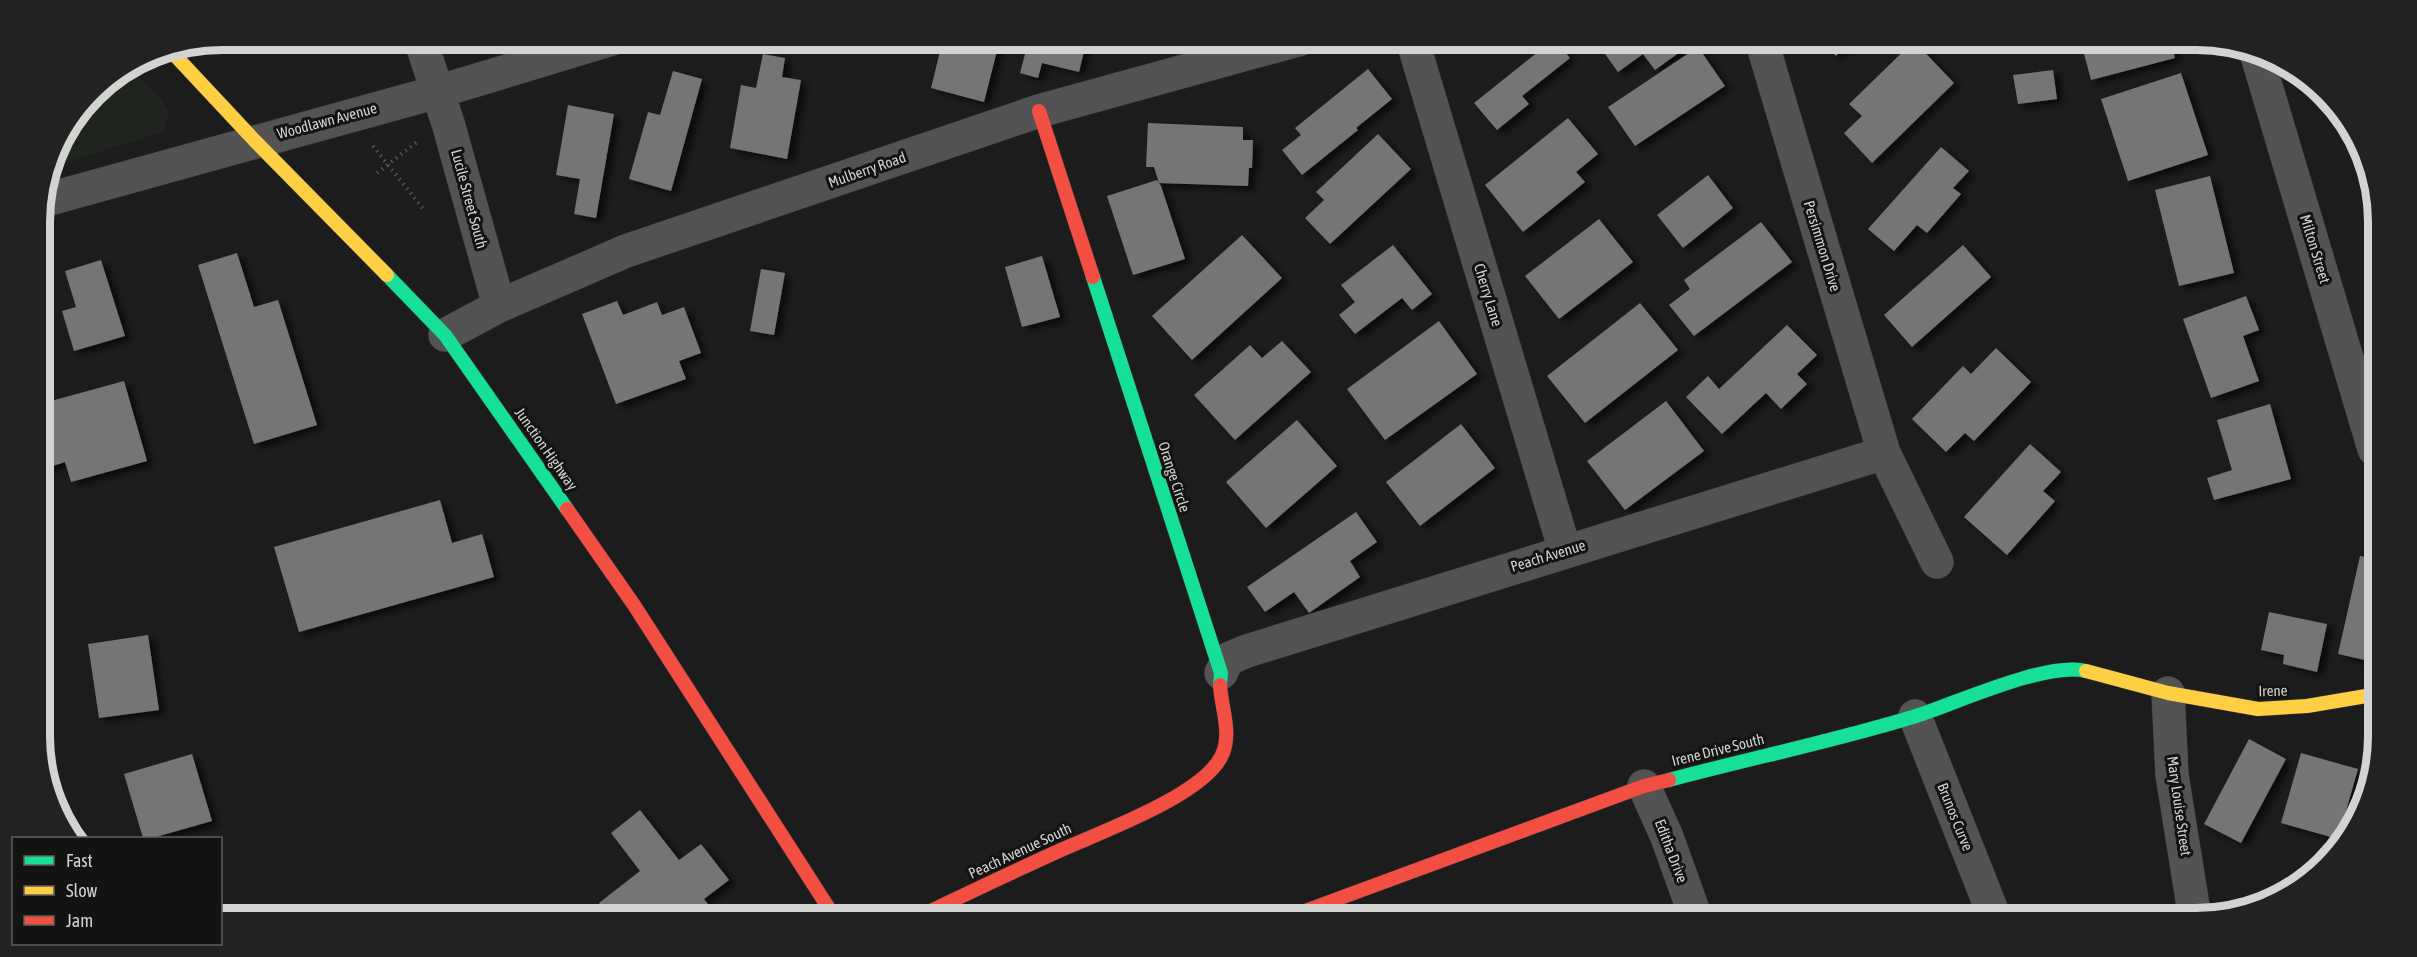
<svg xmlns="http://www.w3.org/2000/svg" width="2417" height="957" font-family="'Asap Condensed',sans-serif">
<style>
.built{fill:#20241e}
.building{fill:#757575;filter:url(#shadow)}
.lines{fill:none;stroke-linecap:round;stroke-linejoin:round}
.street-casing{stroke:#373737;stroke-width:34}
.fast-casing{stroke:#373737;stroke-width:15}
.slow-casing{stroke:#373737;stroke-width:15}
.jam-casing{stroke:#373737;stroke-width:15}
.path{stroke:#535353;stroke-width:4;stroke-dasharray:1.5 4.5;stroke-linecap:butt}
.street{stroke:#525352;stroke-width:33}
.fast{stroke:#16e098;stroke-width:14}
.slow{stroke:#ffcf43;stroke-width:14}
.jam{stroke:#f24e42;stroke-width:14}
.labels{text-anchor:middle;stroke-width:6;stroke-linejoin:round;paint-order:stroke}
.street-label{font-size:15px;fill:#d3d3d2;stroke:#131412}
.rim{fill:none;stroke:#d3d3d2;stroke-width:8}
</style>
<defs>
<filter id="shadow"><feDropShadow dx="6" dy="4" stdDeviation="3" flood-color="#0009"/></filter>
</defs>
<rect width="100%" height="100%" fill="#1c1c1c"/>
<path class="built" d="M128,67L161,98L169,112L163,132L51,167L58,141L101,84Z"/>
<path class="building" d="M943,39H1000L984,102L931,88Z
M1029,39H1087L1079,72L1042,63L1038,78L1020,73Z
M1554,39L1570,58L1522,96L1529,104L1497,130L1474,103Z
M1611,39H1698L1655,70L1643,54L1618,72L1600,47Z
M1818,39H1853L1836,56Z
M2080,39H2170L2175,58L2091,80Z
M1914,41L1954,83L1872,163L1844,133L1862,116L1849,104Z
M1698,47L1725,86L1635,146L1608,107Z
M763,54L785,58L782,77L801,80L787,159L730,148L741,85L756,88Z
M1368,69L1392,99L1356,128L1358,130L1302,175L1282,150L1301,135L1295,128Z
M2053,70L2057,99L2018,104L2013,75Z
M673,71L702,79L671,191L629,179L648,112L660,115Z
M2181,73L2208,155L2128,181L2101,99Z
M568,105L614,114L596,218L574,214L580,179L556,175Z
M1568,118L1598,154L1576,172L1585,182L1523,232L1485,185Z
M1148,123L1243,127V140H1253L1252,168H1249L1248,186L1159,183L1154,167H1146Z
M1378,134L1411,169L1330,244L1305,218L1324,200L1316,192Z
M1941,147L1969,171L1953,188L1961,194L1927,233L1917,225L1894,251L1868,229Z
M1708,175L1733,208L1683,248L1657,215Z
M2210,176L2234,273L2179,286L2155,190Z
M1157,180L1161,186L1185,259L1133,275L1107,196Z
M2374,188L2376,197V215L2373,216L2365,191Z
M1599,219L1633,262L1559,319L1525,276Z
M1761,222L1792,262L1694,336L1669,305L1690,289L1684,280Z
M1242,235L1282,278L1192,360L1152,316Z
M1393,245L1432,294L1412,310L1402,298L1355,334L1339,315L1355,302L1341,285Z
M1963,245L1991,277L1912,347L1884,315Z
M237,253L254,307L278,300L317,425L254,444L198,265Z
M1042,256L1060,317L1022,327L1005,267Z
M101,260L125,336L74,351L62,311L76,307L65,271Z
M761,269L785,273L774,335L750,331Z
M2246,296L2259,330L2243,336L2259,381L2211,398L2183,319Z
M617,301L623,315L657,302L662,315L684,307L701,353L679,361L686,379L616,404L582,314Z
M1640,303L1678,350L1585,423L1547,376Z
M1439,321L1477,374L1385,440L1347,389Z
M1787,325L1817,355L1797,374L1807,384L1781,409L1766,393L1722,434L1686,397L1708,376L1719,389Z
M1282,341L1311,372L1235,440L1194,395L1250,345L1262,358Z
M1996,348L2031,382L1974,441L1965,433L1946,452L1912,419L1963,366L1971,374Z
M124,381L147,461L71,482L65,462L41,470L40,404Z
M1666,401L1704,451L1625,510L1587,461Z
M2270,404L2291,479L2214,500L2207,478L2232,470L2217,420Z
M1297,420L1337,466L1266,528L1226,482Z
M1461,424L1495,468L1420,526L1386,482Z
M2030,444L2061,472L2043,491L2055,501L2007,555L1964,517Z
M440,500L452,543L482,534L494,577L299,632L274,547Z
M1356,512L1377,542L1350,561L1360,577L1309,613L1294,592L1265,612L1247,587Z
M2360,556L2377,559L2378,663L2338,654Z
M2269,612L2327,624L2317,672L2283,664L2284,655L2261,650Z
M148,635L159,710L99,718L88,644Z
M2249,739L2286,759L2241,843L2204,824Z
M2301,753L2358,769L2338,839L2281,823Z
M192,754L212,821L152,838H143L124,774Z
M640,810L679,860L701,844L729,880L704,899L719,918H610L599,903L640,871L611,833Z
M220,899H221L227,918H220Z"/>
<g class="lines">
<defs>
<path id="street" d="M420,39L448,123L499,306
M1412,39L1565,551
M1761,39L1884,453L1937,562
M2255,49L2374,449
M42,201L437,92L612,39
M445,335L499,306L626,251L1039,111L1301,39
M1221,673L1228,659L1247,651L1884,453
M2168,693L2172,775L2195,918
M1915,716L1995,918
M1644,786L1667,837L1696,918"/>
<path id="fast" d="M387,275L445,335L567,509
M1093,277L1221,673L1220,685
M1669,780C1751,758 1835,741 1916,716C1957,703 2047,661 2086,671"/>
<path id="slow" d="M169,49L255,141L387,275
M2086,671L2168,693L2258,709L2307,706L2378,694"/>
<path id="jam" d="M1039,111L1093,277
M567,509L634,605L835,918
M916,918C964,895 1012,872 1061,850C1101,832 1201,796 1221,757C1233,735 1221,707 1220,685
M1286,918L1644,786L1669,780"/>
</defs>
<use href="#street" class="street-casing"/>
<use href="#fast" class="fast-casing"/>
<use href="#slow" class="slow-casing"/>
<use href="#jam" class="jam-casing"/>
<path class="path" d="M373,146L425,211
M377,173L417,142"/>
<use href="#street" class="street"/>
<use href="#fast" class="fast"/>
<use href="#slow" class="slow"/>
<use href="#jam" class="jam"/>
</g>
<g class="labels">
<g class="street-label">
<text transform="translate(327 121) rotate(-15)" y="5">Woodlawn Avenue</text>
<text transform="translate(867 170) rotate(-19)" y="5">Mulberry Road</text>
<text transform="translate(469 199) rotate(75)" y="5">Lucile Street South</text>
<text transform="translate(1822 246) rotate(73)" y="5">Persimmon Drive</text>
<text transform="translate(2315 249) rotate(73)" y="5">Milton Street</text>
<text transform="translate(1488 295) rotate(73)" y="5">Cherry Lane</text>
<text transform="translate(546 449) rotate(55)" y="5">Junction Highway</text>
<text transform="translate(1174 477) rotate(72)" y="5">Orange Circle</text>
<text transform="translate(1548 556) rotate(-17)" y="5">Peach Avenue</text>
<text transform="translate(2273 691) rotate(-1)" y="5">Irene</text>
<text transform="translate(1718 750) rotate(-14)" y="5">Irene Drive South</text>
<text transform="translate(2179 806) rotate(82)" y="5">Mary Louise Street</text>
<text transform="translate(1955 817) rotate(68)" y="5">Brunos Curve</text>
<text transform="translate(1020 851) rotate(-25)" y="5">Peach Avenue South</text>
<text transform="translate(1671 851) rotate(69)" y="5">Editha Drive</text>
</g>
</g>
<path d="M0 0H2417V957H0ZM222 50H2196A172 172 0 0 1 2368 222V736A172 172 0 0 1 2196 908H222A172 172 0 0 1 50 736V222A172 172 0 0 1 222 50Z" fill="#222321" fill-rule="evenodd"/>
<path class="rim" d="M222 50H2196A172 172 0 0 1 2368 222V736A172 172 0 0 1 2196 908H222A172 172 0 0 1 50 736V222A172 172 0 0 1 222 50Z"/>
<rect x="12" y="837" width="210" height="108" fill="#131412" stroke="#60605f" stroke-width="1.5"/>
<rect x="24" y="856" width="30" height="9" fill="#16e098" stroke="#60605f" stroke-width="1.5"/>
<text x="66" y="867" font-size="18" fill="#d3d3d2">Fast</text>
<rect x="24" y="886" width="30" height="9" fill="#ffcf43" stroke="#60605f" stroke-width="1.5"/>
<text x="66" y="897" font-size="18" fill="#d3d3d2">Slow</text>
<rect x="24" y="916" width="30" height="9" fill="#f24e42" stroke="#60605f" stroke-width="1.5"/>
<text x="66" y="927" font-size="18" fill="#d3d3d2">Jam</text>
</svg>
